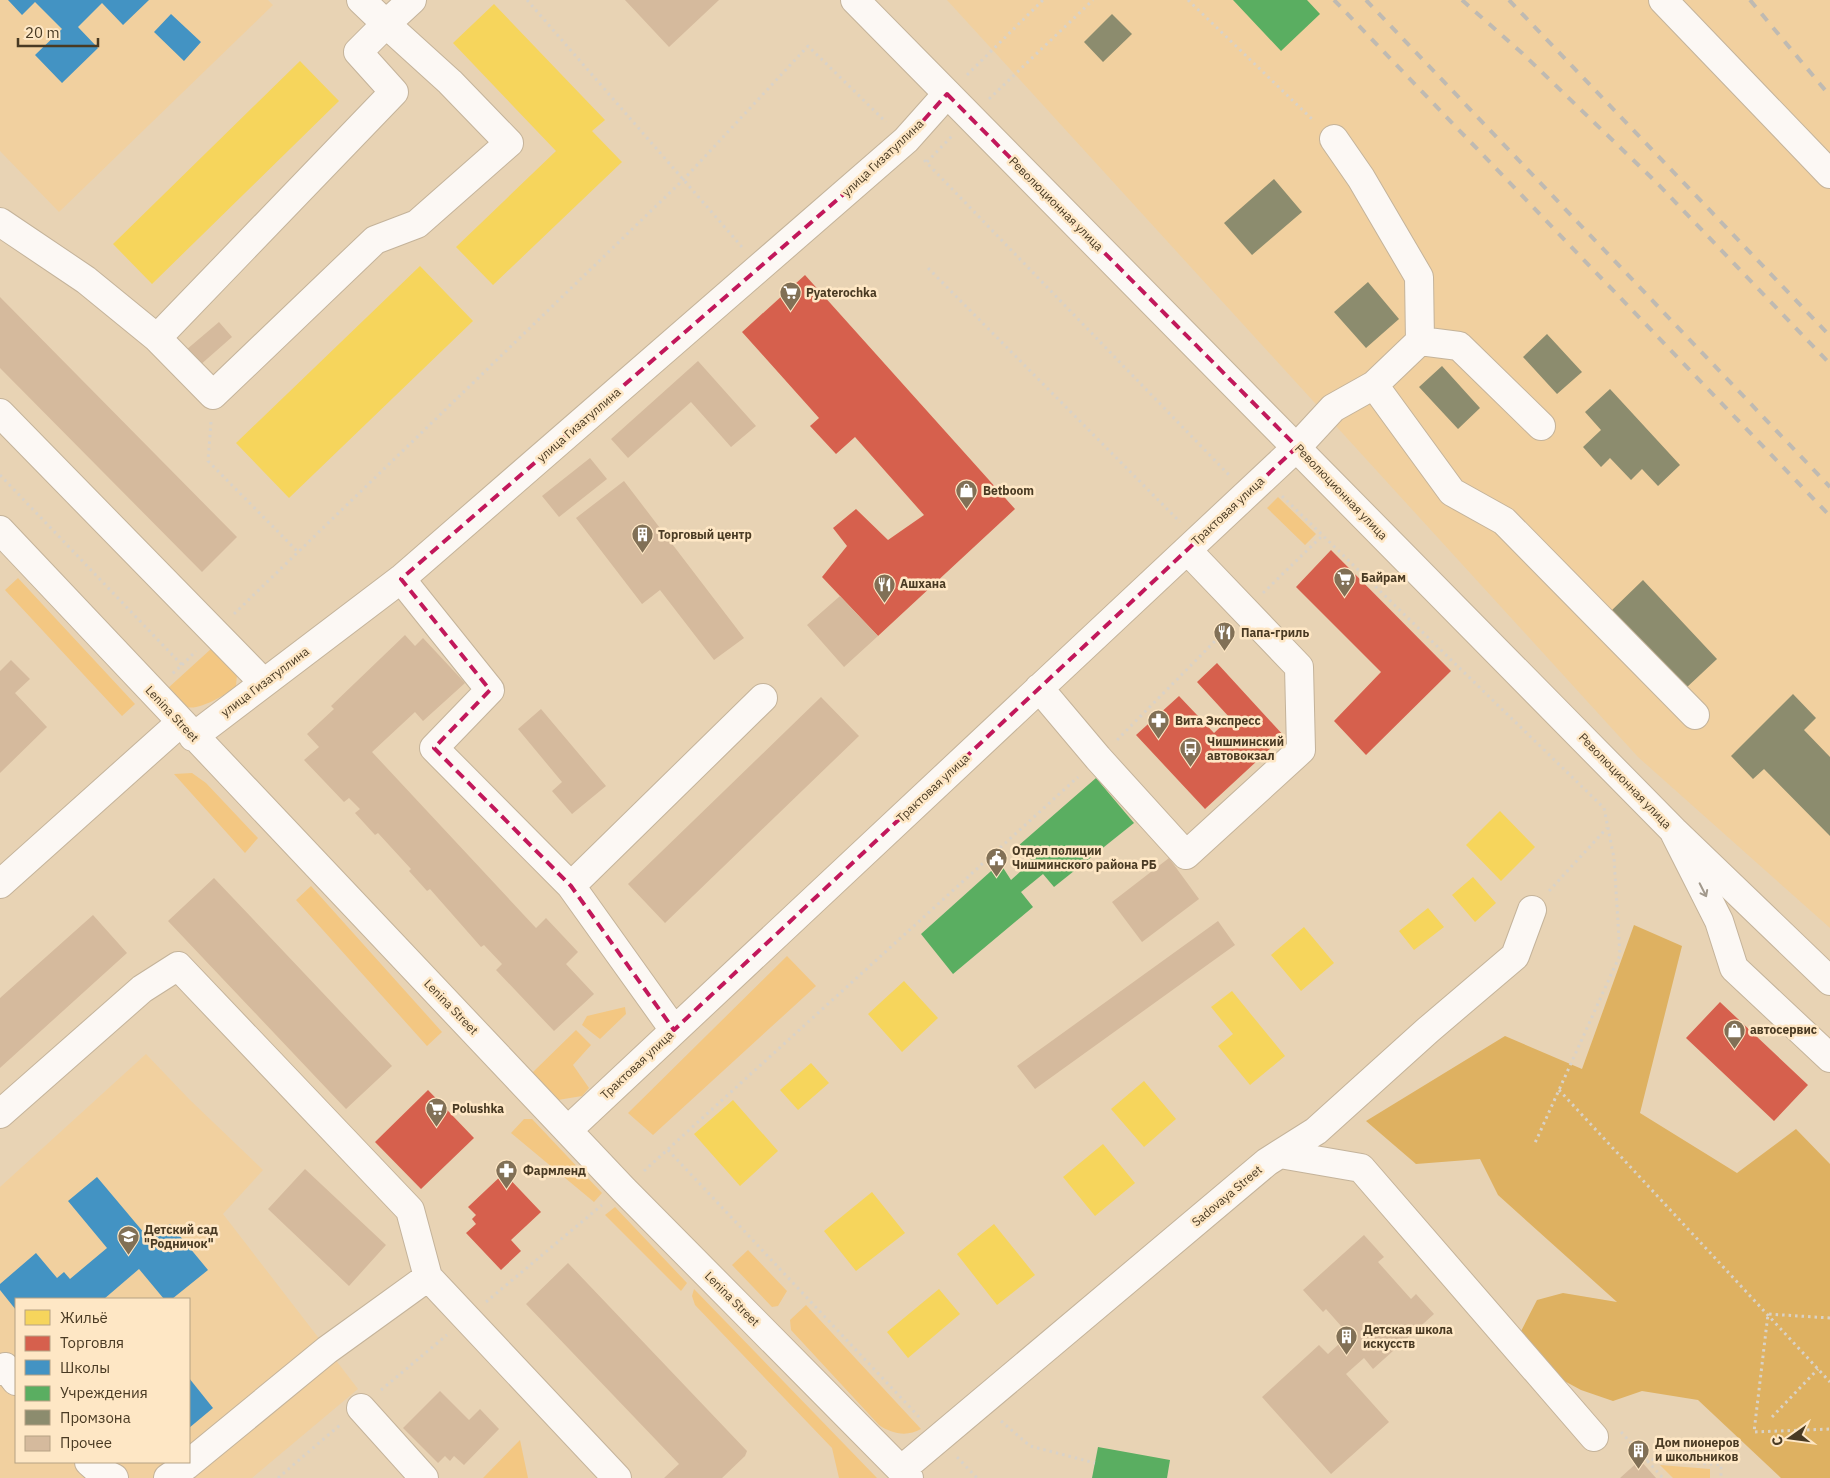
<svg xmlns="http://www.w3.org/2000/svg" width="1830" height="1478" font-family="'IBM Plex Sans',sans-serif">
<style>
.built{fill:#f1d09f;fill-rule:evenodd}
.green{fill:#f3c782}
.forest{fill:#deb161}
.homes{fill:#f6d55c}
.shops{fill:#d6604d}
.schools{fill:#4393c3}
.public{fill:#5aae61}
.industry{fill:#8c8c6e}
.building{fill:#d5ba9d}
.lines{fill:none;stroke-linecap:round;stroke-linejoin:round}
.minor-casing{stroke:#c4b39a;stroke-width:30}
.major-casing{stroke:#c4b39a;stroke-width:30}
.path{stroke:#d9d2c8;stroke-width:3;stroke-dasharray:2.5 4;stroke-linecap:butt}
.minor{stroke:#fcf8f4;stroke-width:28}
.major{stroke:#fcf8f4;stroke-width:28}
.rail{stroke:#bfbab2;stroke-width:4;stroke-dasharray:9 9;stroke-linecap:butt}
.oneway{stroke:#a2998c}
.marked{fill:none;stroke:#c2185b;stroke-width:4;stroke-dasharray:10 6;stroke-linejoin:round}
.labels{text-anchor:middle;stroke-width:5;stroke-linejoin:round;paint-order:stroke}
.street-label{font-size:12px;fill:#493a23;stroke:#fee7c5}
.poi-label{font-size:12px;font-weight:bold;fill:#493a23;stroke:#fee7c5;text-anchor:start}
</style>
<rect width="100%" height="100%" fill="#e8d3b4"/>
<path class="built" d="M0,0H268L273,5L59,212L0,151Z
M947,0H1830V928L1638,757Z
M146,1054L189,1099L263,1170L223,1214L358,1389L252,1478H0V1187ZM16,1299H189V1462H16Z"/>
<path class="green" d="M1278,497L1316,534L1305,545L1267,508Z
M18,578L135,704L122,716L5,590Z
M212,648L237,674L236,686C228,694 198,711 187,707C179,704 173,694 167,689Z
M192,773L206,783L258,838L245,853L174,774Z
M311,886L442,1032L427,1046L296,900Z
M787,956L816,986L653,1135L628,1113Z
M625,1007L626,1014L600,1039L582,1025L587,1016Z
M576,1030L591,1045L573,1065L589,1088L582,1096L558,1100L532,1073Z
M524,1119H532L602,1193L594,1202L511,1133Z
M615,1207L687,1283L681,1291L605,1215Z
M748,1250L787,1291L778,1306L772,1307L732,1265Z
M694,1289L877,1478H839L832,1448L695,1305L692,1296Z
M806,1305L921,1429C907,1437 892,1434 879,1425L791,1330L790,1320Z
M520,1440L528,1478H483Z
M1660,1465L1710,1469V1478H1673Z"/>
<path class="forest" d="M1634,925L1682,946L1640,1113L1737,1173L1796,1129L1830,1164V1478H1781L1698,1400L1642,1391L1613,1401L1581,1390L1544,1370L1518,1337L1537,1300L1563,1293L1617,1302L1498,1195L1480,1159L1416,1164L1366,1121L1505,1036L1582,1069Z"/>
<path class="homes" d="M494,4L605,120L592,131L622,162L493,285L456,247L556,151L453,43Z
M300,61L339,101L152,284L113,244Z
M420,266L473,321L289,498L236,443Z
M1500,811L1535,847L1501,881L1466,845Z
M1473,877L1496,903L1475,922L1452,895Z
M1428,908L1444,927L1414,950L1399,931Z
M1304,927L1334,963L1301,991L1271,955Z
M904,981L938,1018L902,1052L868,1014Z
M1232,991L1285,1056L1250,1085L1218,1046L1233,1034L1211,1007Z
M811,1063L829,1083L798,1110L780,1090Z
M1144,1081L1176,1119L1144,1147L1111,1109Z
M733,1100L778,1151L740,1186L694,1134Z
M1103,1144L1135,1183L1095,1216L1063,1177Z
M872,1192L905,1233L856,1271L824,1231Z
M994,1224L1035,1275L997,1305L957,1254Z
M939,1289L960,1314L908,1358L887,1332Z"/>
<path class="shops" d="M805,275L1015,509L878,636L822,577L847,546L833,528L856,509L888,540L924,515L855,437L836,454L810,426L819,418L742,332Z
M1331,550L1451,671L1366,755L1334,721L1381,672L1296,587Z
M1217,663L1284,736L1205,809L1136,735L1179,696L1214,733L1230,718L1197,682Z
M1720,1002L1808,1085L1774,1121L1686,1038Z
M428,1090L474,1138L421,1189L375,1142Z
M504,1173L541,1212L511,1240L521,1251L501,1270L466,1233L476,1224L472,1219L476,1215L468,1207Z"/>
<path class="schools" d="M8,0H149L123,25L102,3L78,27L98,48L62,83L35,55L62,29L35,2L22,15Z
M171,14L201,42L184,61L154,32Z
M97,1177L150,1240L170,1224L208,1270L172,1299H164L139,1269L104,1299H16V1310L0,1290V1284L36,1253L57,1278L64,1272L70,1279L107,1248L68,1201Z
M189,1378L213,1408L189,1428Z"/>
<path class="public" d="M1233,0H1307L1320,14L1281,51Z
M1096,778L1134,823L1054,887L1043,874L1021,892L1033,907L953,974L921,934L1000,863L1011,880L1032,861L1018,846Z
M1098,1447L1170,1460L1167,1478H1092Z"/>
<path class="industry" d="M1112,14L1132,34L1103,62L1084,42Z
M1274,179L1302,212L1252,255L1224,223Z
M1368,282L1399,319L1366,348L1334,312Z
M1547,334L1582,372L1557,394L1523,357Z
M1442,366L1480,408L1458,429L1419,387Z
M1610,389L1680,465L1658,486L1642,469L1631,480L1610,458L1601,467L1583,447L1601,430L1585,412Z
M1643,580L1717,659L1685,689L1611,611Z
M1793,694L1816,718L1804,730L1830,757V836L1764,769L1753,779L1731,756Z"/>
<path class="building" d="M625,0H719L669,47Z
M0,297L237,537L202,572L0,368Z
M219,322L232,337L199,366L186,350Z
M698,361L756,426L731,447L691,402L628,458L611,439Z
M590,458L607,479L559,517L542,496Z
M624,481L744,638L714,660L660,590L642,604L576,518Z
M840,596L878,636L844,667L807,625Z
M405,635L415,646L423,638L465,683L423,721L415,712L372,752L536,928L546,918L578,952L566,964L594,994L554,1031L496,970L502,964L484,945L481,947L430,889L427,891L409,871L411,869L378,833L375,835L355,813L360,809L349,798L344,802L304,760L319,747L307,734L334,709L331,706Z
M11,660L30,679L15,693L47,727L0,773V671Z
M821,697L859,736L665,923L628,884Z
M541,709L606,786L572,814L552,791L562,782L518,729Z
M1169,858L1199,899L1142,942L1112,902Z
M214,878L392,1066L346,1109L168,921Z
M93,915L127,953L0,1068V998Z
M1218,921L1235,945L1035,1089L1017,1066Z
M305,1169L386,1245L349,1286L268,1209Z
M1364,1235L1384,1257L1378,1262L1411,1299L1416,1294L1434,1314L1373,1369L1364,1358L1346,1374L1389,1422L1331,1474L1262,1397L1319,1345L1328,1354L1349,1335L1326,1309L1323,1312L1303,1290Z
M568,1263L747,1451L745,1456L722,1478H664L679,1464L526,1304Z
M440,1391L469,1420L480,1409L499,1429L464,1465L454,1456L450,1461L445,1456L438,1463L403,1428Z
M1640,1460L1656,1478H1620Z"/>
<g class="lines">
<defs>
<path id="minor" d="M361,0L386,24L412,0
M1663,0L1830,174
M1334,139L1361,178L1419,277L1420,341
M0,222L86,280L157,338L213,395L375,240L417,224L509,143L450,82L386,24L358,52L394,92L157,338
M1374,385L1452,492L1504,521L1695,715
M0,413L264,683
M0,530L624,1190L909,1478
M401,579L490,690L434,748L571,886L674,1030
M1039,688L1098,758L1186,855L1301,750L1299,667L1187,550
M193,737L401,579L906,140L947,94
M1675,834L1719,921L1734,968L1830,1058
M0,884L180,723
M571,886L763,698
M0,1114L142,989L178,966L410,1210L428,1277L617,1478
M568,1130L1297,447L1333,408L1374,385L1420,341L1459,346L1541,426
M1280,1154L1361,1168L1594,1437
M0,1371L5,1367L16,1381
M361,1408L424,1478
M89,1462L98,1470L114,1478
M901,1470L1267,1162L1316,1131L1428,1030L1515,956L1532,910
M168,1478L187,1465L327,1350L428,1277"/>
<path id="major" d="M855,0L1674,831L1830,981"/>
</defs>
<use href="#minor" class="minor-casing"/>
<use href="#major" class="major-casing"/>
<path class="path" d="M527,0L742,247
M1188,0L1314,121
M967,75L1043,0
M989,99L1093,0
M924,160L1229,475
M927,162L952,136
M928,268L1180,522
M211,422L208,461L298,552
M0,475L182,665L172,674
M1282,496L1604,808L1614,858L1620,955L1535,1143
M1263,593L1323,535
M234,614L684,179L808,46L886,122
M182,665L196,651
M1117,740L1227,629
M1549,891L1607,828
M1559,1090L1830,1382
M668,1150L920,1418
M644,1171L1078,777
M486,1302L602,1205
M1830,1318L1768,1314L1754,1432L1830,1429
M381,1390L447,1335
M1772,1417L1818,1369
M1001,1421L1030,1446L1095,1463
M1621,1432L1663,1478
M957,1457L977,1478
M1645,1459L1721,1465V1478
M278,1478L340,1425"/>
<use href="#minor" class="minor"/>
<use href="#major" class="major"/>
<path class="rail" d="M1334,0L1830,516
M1366,0L1830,487
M1462,0L1522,53L1657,183L1830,364
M1509,0L1830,336
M1750,0L1830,96"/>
</g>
<defs><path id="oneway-shaft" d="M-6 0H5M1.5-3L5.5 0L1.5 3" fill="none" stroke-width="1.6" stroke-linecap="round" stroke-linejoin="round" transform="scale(1.25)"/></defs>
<use class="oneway" href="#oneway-shaft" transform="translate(1703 890) rotate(63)"/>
<path class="marked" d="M947,94L1297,447L674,1030L571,886L434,748L490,690L401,579L906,140Z"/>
<defs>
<symbol id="supermarket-pin" viewBox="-11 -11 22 30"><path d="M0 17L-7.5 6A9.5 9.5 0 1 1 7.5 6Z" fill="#817056" stroke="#fee7c5"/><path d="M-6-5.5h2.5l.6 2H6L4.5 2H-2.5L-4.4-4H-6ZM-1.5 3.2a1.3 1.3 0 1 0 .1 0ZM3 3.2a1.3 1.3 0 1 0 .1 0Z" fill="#fff"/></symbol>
<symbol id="shop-pin" viewBox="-11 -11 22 30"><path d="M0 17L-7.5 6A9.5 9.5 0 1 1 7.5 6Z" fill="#817056" stroke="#fee7c5"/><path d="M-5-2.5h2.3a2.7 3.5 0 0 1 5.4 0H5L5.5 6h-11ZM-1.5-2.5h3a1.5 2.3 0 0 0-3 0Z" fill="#fff"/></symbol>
<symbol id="building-pin" viewBox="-11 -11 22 30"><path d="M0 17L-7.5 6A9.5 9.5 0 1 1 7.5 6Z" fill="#817056" stroke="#fee7c5"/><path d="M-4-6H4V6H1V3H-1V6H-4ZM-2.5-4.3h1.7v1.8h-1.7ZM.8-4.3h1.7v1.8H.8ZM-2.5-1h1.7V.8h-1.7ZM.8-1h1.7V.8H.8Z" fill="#fff"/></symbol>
<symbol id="restaurant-pin" viewBox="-11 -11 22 30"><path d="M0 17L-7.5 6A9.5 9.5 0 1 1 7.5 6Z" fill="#817056" stroke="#fee7c5"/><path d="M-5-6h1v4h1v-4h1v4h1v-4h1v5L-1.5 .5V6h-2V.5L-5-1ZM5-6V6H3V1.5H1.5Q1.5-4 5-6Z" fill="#fff"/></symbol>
<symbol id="pharmacy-pin" viewBox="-11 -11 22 30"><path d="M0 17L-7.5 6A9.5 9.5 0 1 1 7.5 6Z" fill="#817056" stroke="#fee7c5"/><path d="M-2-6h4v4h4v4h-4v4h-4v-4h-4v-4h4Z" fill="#fff"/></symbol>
<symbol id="bus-pin" viewBox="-11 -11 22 30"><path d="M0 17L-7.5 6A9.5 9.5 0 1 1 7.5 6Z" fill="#817056" stroke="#fee7c5"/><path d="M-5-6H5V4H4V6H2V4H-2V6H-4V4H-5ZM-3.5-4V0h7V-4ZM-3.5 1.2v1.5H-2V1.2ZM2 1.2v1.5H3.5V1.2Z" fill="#fff"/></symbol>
<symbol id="civic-pin" viewBox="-11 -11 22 30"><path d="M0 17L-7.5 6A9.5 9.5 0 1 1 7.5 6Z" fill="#817056" stroke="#fee7c5"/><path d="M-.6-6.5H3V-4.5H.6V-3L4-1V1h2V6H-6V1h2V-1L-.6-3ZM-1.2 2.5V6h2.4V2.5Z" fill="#fff"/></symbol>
<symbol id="school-pin" viewBox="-11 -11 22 30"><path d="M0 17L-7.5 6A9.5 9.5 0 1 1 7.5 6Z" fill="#817056" stroke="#fee7c5"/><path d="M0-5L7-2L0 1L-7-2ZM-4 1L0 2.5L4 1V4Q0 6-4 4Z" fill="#fff"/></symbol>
</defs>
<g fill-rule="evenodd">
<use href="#supermarket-pin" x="778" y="280" width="25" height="34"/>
<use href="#shop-pin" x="954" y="478" width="25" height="34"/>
<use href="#building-pin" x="630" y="522" width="25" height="34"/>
<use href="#supermarket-pin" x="1332" y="566" width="25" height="34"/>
<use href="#restaurant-pin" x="872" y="572" width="25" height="34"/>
<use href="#restaurant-pin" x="1212" y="620" width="25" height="34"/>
<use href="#pharmacy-pin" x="1146" y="708" width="25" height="34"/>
<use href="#bus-pin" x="1178" y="736" width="25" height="34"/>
<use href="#civic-pin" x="984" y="846" width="25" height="34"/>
<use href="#shop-pin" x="1722" y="1018" width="25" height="34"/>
<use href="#supermarket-pin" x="424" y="1096" width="25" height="34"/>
<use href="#pharmacy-pin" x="494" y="1158" width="25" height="34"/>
<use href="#school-pin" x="116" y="1224" width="25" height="34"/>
<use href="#building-pin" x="1334" y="1324" width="25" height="34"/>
<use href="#building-pin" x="1626" y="1438" width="25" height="34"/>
</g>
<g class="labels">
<g class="street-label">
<text transform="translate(883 158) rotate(-43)" y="4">улица Гизатуллина</text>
<text transform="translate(1056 204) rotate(45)" y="4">Революционная улица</text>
<text transform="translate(579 425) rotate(-41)" y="4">улица Гизатуллина</text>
<text transform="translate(1341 492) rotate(46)" y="4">Революционная улица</text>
<text transform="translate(1228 511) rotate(-43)" y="4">Трактовая улица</text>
<text transform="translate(265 682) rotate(-37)" y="4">улица Гизатуллина</text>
<text transform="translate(172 714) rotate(47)" y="4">Lenina Street</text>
<text transform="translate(1625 781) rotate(46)" y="4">Революционная улица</text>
<text transform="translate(933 788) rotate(-43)" y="4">Трактовая улица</text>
<text transform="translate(451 1007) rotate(46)" y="4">Lenina Street</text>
<text transform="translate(637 1065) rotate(-43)" y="4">Трактовая улица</text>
<text transform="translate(1227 1196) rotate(-40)" y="4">Sadovaya Street</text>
<text transform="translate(732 1299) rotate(45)" y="4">Lenina Street</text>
</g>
<g class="poi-label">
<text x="806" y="297">Pyaterochka</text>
<text x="983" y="495">Betboom</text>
<text x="658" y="539">Торговый центр</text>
<text x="1361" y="582">Байрам</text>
<text x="900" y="588">Ашхана</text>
<text x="1241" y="637">Папа-гриль</text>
<text x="1175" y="725">Вита Экспресс</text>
<text x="1207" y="746">Чишминский<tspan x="1207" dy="14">автовокзал</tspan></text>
<text x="1012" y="855">Отдел полиции<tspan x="1012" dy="14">Чишминского района РБ</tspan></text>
<text x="1750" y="1034">автосервис</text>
<text x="452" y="1113">Polushka</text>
<text x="523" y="1175">Фармленд</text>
<text x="144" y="1234">Детский сад<tspan x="144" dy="14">"Родничок"</tspan></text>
<text x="1363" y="1334">Детская школа<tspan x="1363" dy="14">искусств</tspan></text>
<text x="1655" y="1447">Дом пионеров<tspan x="1655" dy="14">и школьников</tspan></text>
</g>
</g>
<rect x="15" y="1298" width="175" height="165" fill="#fee7c5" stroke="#b6a284"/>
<rect x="25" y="1310" width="25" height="15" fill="#f6d55c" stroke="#b6a284"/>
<text x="60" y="1323" font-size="15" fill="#493a23">Жильё</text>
<rect x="25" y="1336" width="25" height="15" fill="#d6604d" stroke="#b6a284"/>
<text x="60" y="1348" font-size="15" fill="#493a23">Торговля</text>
<rect x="25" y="1360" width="25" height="15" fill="#4393c3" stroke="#b6a284"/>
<text x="60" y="1373" font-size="15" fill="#493a23">Школы</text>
<rect x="25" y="1386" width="25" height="15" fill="#5aae61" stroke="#b6a284"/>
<text x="60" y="1398" font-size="15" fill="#493a23">Учреждения</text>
<rect x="25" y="1410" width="25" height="15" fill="#8c8c6e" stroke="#b6a284"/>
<text x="60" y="1423" font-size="15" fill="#493a23">Промзона</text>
<rect x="25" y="1436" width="25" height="15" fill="#d5ba9d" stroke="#b6a284"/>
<text x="60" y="1448" font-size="15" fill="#493a23">Прочее</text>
<g transform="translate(1790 1438) rotate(256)" stroke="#fee7c5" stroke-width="4" paint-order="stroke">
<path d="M0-4L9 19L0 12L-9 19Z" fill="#493a23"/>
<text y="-8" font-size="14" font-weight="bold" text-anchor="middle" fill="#493a23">С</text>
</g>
<path d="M18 38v8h80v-8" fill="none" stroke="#493a23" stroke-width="2.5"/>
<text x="25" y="38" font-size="15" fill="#493a23" stroke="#fee7c5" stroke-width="4" paint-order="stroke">20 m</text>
</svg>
